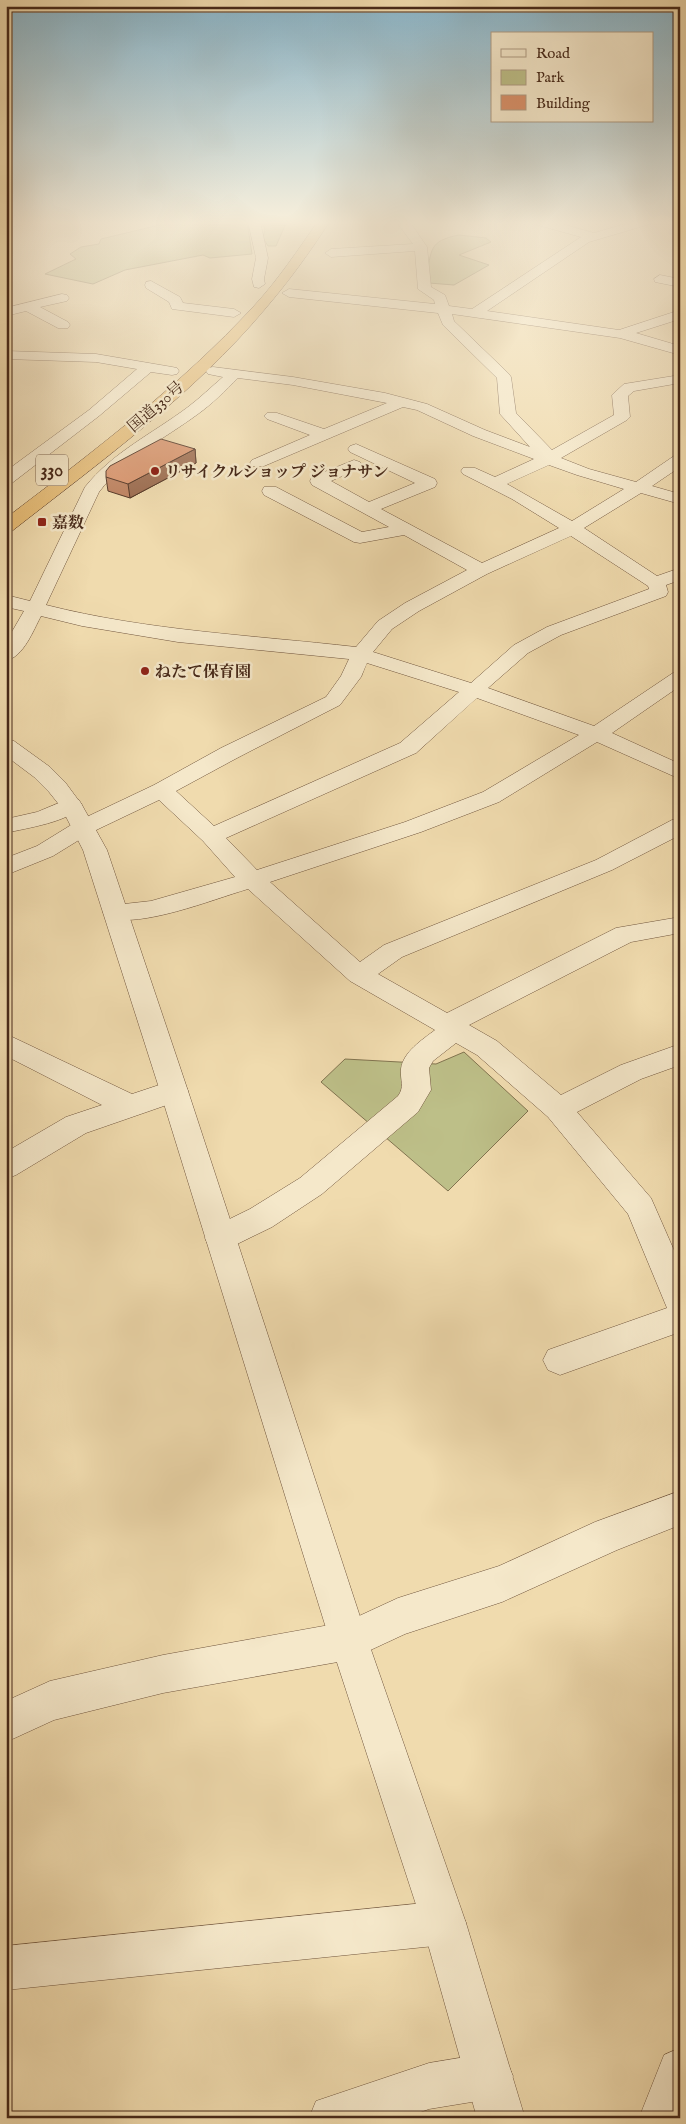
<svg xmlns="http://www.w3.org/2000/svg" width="686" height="2124" font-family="'IM FELL English','Noto Serif JP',serif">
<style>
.green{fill:#bdbf88;stroke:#827450}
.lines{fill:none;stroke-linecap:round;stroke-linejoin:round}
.minor-casing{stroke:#71563e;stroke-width:1}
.tertiary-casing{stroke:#71563e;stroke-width:1}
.secondary-casing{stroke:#472919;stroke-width:1}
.trunk-casing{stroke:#472919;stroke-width:1}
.minor{fill:#f5e8ca;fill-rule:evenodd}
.tertiary{fill:#f5e8ca;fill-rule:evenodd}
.secondary{fill:#f5e8ca;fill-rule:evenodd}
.trunk{fill:#e8be77;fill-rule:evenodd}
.wall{fill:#bb7d5b;stroke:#472919}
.shaded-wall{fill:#98664a;stroke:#472919}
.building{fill:#d9916a;stroke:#472919}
.poi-dot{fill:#8f2418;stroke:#f5e8ca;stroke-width:2}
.labels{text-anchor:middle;stroke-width:5;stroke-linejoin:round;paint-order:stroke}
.far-street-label{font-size:16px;fill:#472919;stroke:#f5e8ca}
.far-poi-label{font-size:16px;font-weight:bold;fill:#472919;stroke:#f5e8ca;text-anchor:start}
.shield{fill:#f5e8ca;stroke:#7b624e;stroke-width:1}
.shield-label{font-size:18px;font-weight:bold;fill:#472919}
</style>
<rect width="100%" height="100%" fill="#f0dbae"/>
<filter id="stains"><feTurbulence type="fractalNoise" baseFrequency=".004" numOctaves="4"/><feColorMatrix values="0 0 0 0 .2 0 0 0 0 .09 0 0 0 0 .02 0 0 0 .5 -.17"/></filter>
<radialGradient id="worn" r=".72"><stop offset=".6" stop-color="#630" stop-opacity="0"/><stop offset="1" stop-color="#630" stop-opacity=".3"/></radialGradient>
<path class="green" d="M176,221H247L252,254L210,258L203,255L125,270L93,284L45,274L76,259L70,254L81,247L99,244L101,239Z
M261,221H287L276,246H268L263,238L265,229Z
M459,235L486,238L491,242L459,255L489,265L454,285L429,283L426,278C432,250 428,241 459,235Z
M464,1052L528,1111L448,1191L321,1082L345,1059L436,1064Z"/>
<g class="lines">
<defs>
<path id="minor" d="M400,221H420L412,225L427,247L431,287L445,295L449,306L472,309L581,237L534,224L532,221H551L594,233L635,221H680V225L650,224L589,242L487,311L619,330L680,310V319L636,333L680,346V355L620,338L452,314L454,321L509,374L511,377L516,413L552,450L614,415L612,395L624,384L680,375V383L634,391L628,396L630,417L627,420L561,458L589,469L636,482L674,456L680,454V467L652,486L680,494V504L641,493L584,528L657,576L680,568V580L666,585L668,592L666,596L561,635L528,653L488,688L594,726L673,673L680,671V686L612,733L680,764V779L597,742L499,802L421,832L270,882L360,962L384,945L596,860L672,820L680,818V835L612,870L402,957L378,974L447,1013L616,928L680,917V933L631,942L469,1025L497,1041L561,1095L621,1065L680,1044V1065L641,1079L577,1112L651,1198L655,1207L680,1264V1332L560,1375L548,1370L543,1360L548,1350L667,1308L628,1214L548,1117L477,1055L456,1043L433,1061L429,1068L431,1090L418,1112L322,1194L272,1227L231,1247L220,1251L209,1247L205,1238L209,1229L250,1209L300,1178L398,1096C405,1086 400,1081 401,1069C403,1052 422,1040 435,1030L350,981L248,889C211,900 142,928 106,918L103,912L106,906L151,901L235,877L203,841L159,800L92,832L53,856L6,875V858L37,846L76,822L154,785L221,748L326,697L341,676L349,659L178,642L82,626L41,616C33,631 24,656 6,661V642L24,611L6,607V595L30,601L85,487C113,452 152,434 188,407C200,398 211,387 223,377L208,374L206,371L208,368L213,367L293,377L385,393L427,404L485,430L530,447L500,414L497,378L443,325L438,313L289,297L282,293L289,289L435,304L434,300L418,289L415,251L331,257L325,253L331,249L413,244L398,224ZM238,378L293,385L387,403L324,429L277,413H267L264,416L267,419L310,435L252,460L250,463L252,466H264L403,407L417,410L473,436L534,459L495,477L475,468H463L461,471L463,474L512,499L559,528L482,563L381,509L435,487L437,483L435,479L356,444L350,446L348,449L350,452L415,483L369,502L331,481L360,468L362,465L360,462L354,460L312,477L310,481L312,485L389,527L362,532L276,487H264L262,491L264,495L354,542L360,543L404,535L467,570L405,603L378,621L356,647C251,635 149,631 46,605L99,492C125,458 164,439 198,414C212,404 225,391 238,378ZM549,465L577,475L624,489L572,521L507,484ZM571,536L648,586L649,589L547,627L514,645L471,683L373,652L392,629L419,611L487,574ZM367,663L459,692L400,743L214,826L176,791L237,758L340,705L361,677ZM477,698L579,735L483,792L405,822L257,870L226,838L416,753Z
M660,275L680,279V287L655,282L654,279Z
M151,281L180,297L183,303L234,309L241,313L234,317L172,309L169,302L146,288L145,285L146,282Z
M62,294L67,295L69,298L67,301L40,307L68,322L70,325L68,328H58L26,311L6,316V308Z
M6,351L96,354L172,367L177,368L179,371L177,374L172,375L151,372L99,416L12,483L6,484V471L89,410L137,369L96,362L6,359Z
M71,798L79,800L82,805C71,822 26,828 6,833V819L37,812Z
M6,1034L132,1094L174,1080L184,1083L188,1091L184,1099L86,1133L16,1175L6,1179V1152L66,1117L102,1105L6,1056Z
M680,1491V1525L617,1550L502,1602L405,1634L349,1660L163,1693L54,1720L6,1742V1701L50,1681L163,1655L346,1622L398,1598L499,1566L595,1522Z
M444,1901L459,1908L466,1923L459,1938L444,1945L6,1990V1946Z
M680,2048V2118H639L664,2055Z
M490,2053L506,2060L513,2076L506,2092L490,2099L429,2109L404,2118H309L316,2101L429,2063Z"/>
<path id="tertiary" d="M6,221H28L26,224L6,228Z
M6,740L14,741L50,767L65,782L82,805L107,850L188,1091L368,1641L466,1923L525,2118H477L422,1923L330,1641L160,1091L83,850L61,807L49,792L34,777L6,756Z"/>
<path id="secondary" d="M248,221H260L268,258L264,279L265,284L259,288L254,287L252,279L256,258Z"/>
<path id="trunk" d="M318,221H330C310,252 289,281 265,309C193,395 100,462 12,531L6,532V518C93,452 180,386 254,306C278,280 298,250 318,221Z"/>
</defs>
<use href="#minor" class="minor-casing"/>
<use href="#tertiary" class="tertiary-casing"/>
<use href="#secondary" class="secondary-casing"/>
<use href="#trunk" class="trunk-casing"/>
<use href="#minor" class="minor"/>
<use href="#tertiary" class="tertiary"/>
<use href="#secondary" class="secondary"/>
<use href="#trunk" class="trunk"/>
</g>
<path class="wall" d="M195,449L196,463L130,498L108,491L106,477Z"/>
<path class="shaded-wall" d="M195,449L196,463L130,498L128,484Z"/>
<path class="building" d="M161,439L195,449L128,484L106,477V471L110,466Z"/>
<linearGradient id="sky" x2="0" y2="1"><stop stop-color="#89b7cd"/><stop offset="0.43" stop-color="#f8efdb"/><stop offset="1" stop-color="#f8efdb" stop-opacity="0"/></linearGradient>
<rect width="686" height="518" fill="url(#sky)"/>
<g class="poi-dot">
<circle cx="155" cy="471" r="5"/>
<rect x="37" y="517" width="10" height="10" rx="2.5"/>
<circle cx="145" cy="671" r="5"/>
</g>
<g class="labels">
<g class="far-street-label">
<text transform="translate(155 406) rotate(-41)" y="6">国道330号</text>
</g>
<g class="far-poi-label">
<text x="165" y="477">リサイクルショップ ジョナサン</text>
<text x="52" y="528">嘉数</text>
<text x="155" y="677">ねたて保育園</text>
</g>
<rect class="shield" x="36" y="454.5" width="32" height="31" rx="4"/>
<g class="shield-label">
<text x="52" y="476">330</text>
</g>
</g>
<rect width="686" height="2124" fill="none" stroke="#f0dbae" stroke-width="25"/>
<rect x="8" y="8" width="671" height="2109" fill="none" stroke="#472919" stroke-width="2.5"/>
<rect x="12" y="12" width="661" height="2099" fill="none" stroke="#472919"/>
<rect x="491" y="32" width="162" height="90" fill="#f5e8ca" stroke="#af9c83"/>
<rect x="501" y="49" width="25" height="8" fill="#f5e8ca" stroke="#af9c83"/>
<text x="536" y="58" font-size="15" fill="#472919">Road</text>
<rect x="501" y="70" width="25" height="15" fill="#bdbf88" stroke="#af9c83"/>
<text x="536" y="82" font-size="15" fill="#472919">Park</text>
<rect x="501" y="95" width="25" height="15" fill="#d9916a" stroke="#af9c83"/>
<text x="536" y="108" font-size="15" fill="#472919">Building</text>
<rect width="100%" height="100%" filter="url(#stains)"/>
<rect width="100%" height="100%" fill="url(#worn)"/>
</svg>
